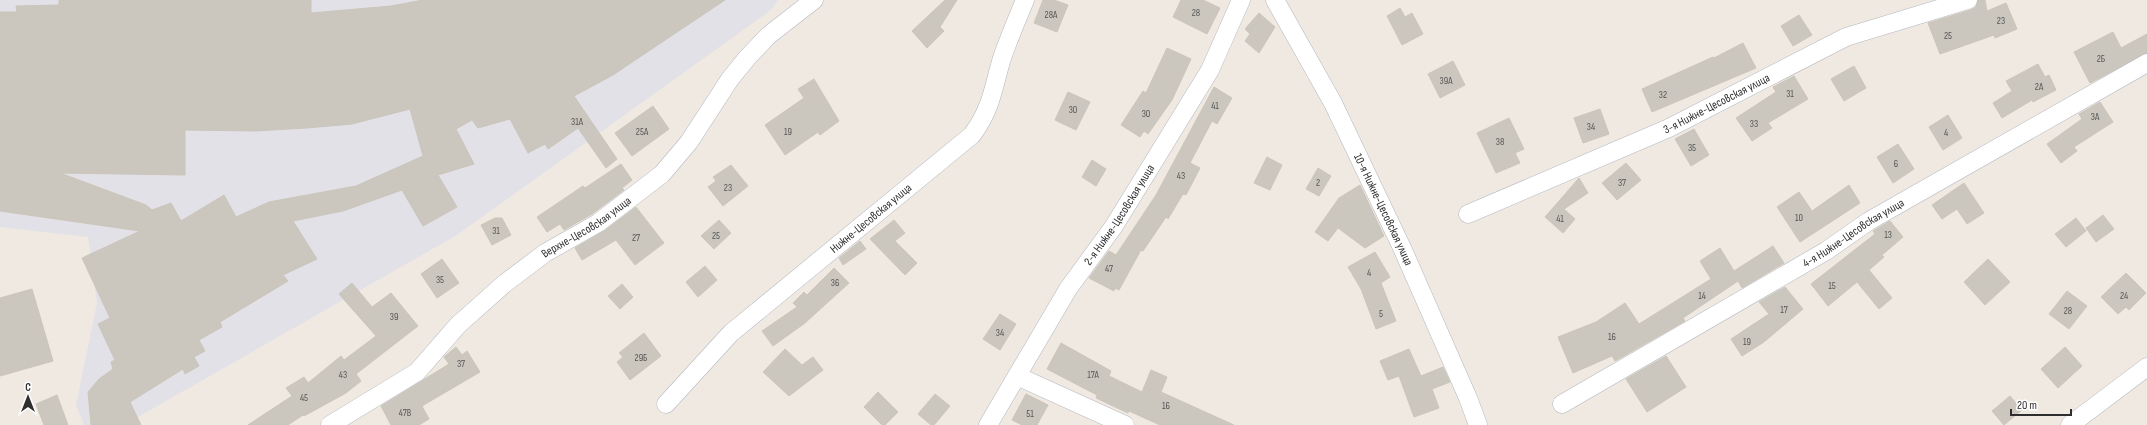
<svg xmlns="http://www.w3.org/2000/svg" width="2147" height="425" font-family="'Sofia Sans Condensed',sans-serif">
<style>
.industrial{fill:#e3e1e8}
.building{fill:#cbc7bf;stroke:#cbc5ba;fill-rule:evenodd}
.lines{fill:none;stroke-linecap:round;stroke-linejoin:round}
.street-casing{stroke:#b4b7c1;stroke-width:19}
.street{stroke:#fff;stroke-width:18}
.labels{text-anchor:middle;stroke-width:3.5;stroke-linejoin:round;paint-order:stroke}
.number-label{font-size:10px;fill:#555452}
.street-label{font-size:12px;fill:#2e2e2e;stroke:#fff}
</style>
<rect width="100%" height="100%" fill="#efe9e1"/>
<path class="industrial" d="M0,0H778L771,10L457,235L124,425H84L76,405L97,303L88,237L0,227Z"/>
<path class="building" d="M59,0H311V13L391,6L423,0H725L613,75L574,96L617,159L606,168L578,128L548,149L545,144L528,153L510,119L478,128L472,120L456,129L474,164L438,175L457,207L423,226L402,190L343,211L293,221L317,259L283,275L288,281L220,322L222,327L199,340L205,351L194,357L199,366L185,374L183,369L130,402L141,425H91L88,392L99,379L113,369L111,362L115,360L98,324L110,318L82,258L140,231L0,211V12H17L16,6L59,5ZM410,109L423,156L356,186L269,202L236,217L224,195L181,221L171,203L152,210L146,205L60,173L185,175V130L255,131L307,128L352,124Z
M945,0H957L940,27L944,31L927,48L912,31Z
M1043,0H1054L1068,5L1057,32L1034,23Z
M1181,0H1203L1220,8L1207,34L1173,17Z
M1978,0H1985L1987,11L2006,3L2017,29L1995,38L1994,35L1940,54L1928,23L1971,10L1976,7Z
M1400,8L1405,17L1412,13L1423,34L1402,45L1387,16Z
M1259,13L1275,27L1259,53L1245,41L1250,34L1245,29Z
M1799,15L1812,35L1793,46L1781,26Z
M2113,32L2121,48L2147,34V53L2090,83L2074,52Z
M1743,43L1756,68L1652,112L1642,89L1713,57L1714,58Z
M1167,48L1191,59L1172,100L1148,134L1144,131L1140,137L1121,125L1143,91L1146,93Z
M1453,61L1465,85L1440,98L1428,74Z
M2038,64L2045,77L2049,75L2056,90L2033,102L2032,100L2002,118L1993,103L2012,91L2006,81Z
M1854,66L1866,88L1844,101L1831,79Z
M1794,76L1808,99L1768,123L1772,128L1752,141L1736,118L1776,92L1773,87Z
M814,79L839,121L820,135L818,132L785,155L765,125L804,98L798,89Z
M1214,87L1232,98L1217,124L1212,121L1190,163L1200,168L1186,195L1183,194L1168,219L1166,217L1143,251L1141,250L1119,290L1115,288L1114,291L1089,278L1109,251L1116,255L1156,195Z
M1068,92L1090,102L1076,130L1055,120Z
M2100,102L2113,122L2074,147L2077,151L2061,163L2047,144L2082,119L2079,114Z
M653,106L669,129L632,156L615,133Z
M1600,109L1609,134L1583,143L1574,118Z
M1948,115L1962,138L1943,150L1929,127Z
M1509,118L1524,149L1515,153L1520,163L1496,173L1477,133Z
M1694,129L1709,155L1691,166L1675,139Z
M1898,144L1914,169L1893,183L1877,157Z
M1267,157L1282,165L1270,190L1254,183Z
M1092,160L1106,169L1096,186L1082,177Z
M1626,163L1641,180L1617,200L1602,183Z
M621,164L632,180L622,188L624,190L592,214L564,230L560,224L547,232L537,217L583,186L585,188Z
M731,165L748,186L723,206L708,187L716,181L713,177Z
M1318,168L1331,176L1319,196L1306,189Z
M1579,178L1588,193L1564,209L1575,219L1563,233L1545,217Z
M1964,183L1984,213L1967,224L1957,209L1942,219L1932,205Z
M1360,185L1384,236L1365,248L1338,228L1328,241L1315,232L1339,198Z
M1849,185L1860,203L1800,242L1777,207L1799,192L1812,211Z
M636,207L664,243L635,265L616,240L582,260L575,248L604,231Z
M2103,215L2114,229L2096,242L2086,228Z
M495,218H502L511,235L492,245L481,225Z
M2076,218L2086,231L2066,247L2055,234Z
M719,220L731,233L714,249L701,236Z
M894,220L905,233L895,241L917,263L905,275L870,239Z
M1890,221L1903,237L1882,255L1884,257L1869,270L1892,298L1879,309L1857,282L1828,306L1811,284L1875,234L1873,231Z
M860,241L866,249L843,265L839,258Z
M1773,246L1784,263L1779,266L1742,288L1738,281L1683,318L1685,321L1615,361L1612,356L1573,373L1558,337L1596,322L1625,303L1639,324L1711,279L1700,261L1720,248L1734,271Z
M1375,252L1390,277L1381,283L1396,321L1376,329L1361,289L1348,267Z
M442,259L459,283L437,298L421,274Z
M1988,259L2010,282L1985,305L1964,282Z
M705,266L717,280L698,297L686,282Z
M834,268L849,283L805,323L773,346L762,331L797,307L793,303L804,292L807,295Z
M2126,273L2146,293L2129,310L2126,307L2118,314L2101,297Z
M352,283L372,307L391,293L418,326L356,374L361,381L346,393L304,416L303,415L288,425H248L292,396L286,388L304,377L308,383L341,356L344,360L376,336L339,294Z
M622,284L633,297L620,309L608,296Z
M1785,287L1803,309L1764,342L1742,356L1731,339L1769,314L1759,302Z
M32,289L53,361L0,376V298Z
M2067,291L2087,306L2069,329L2049,314Z
M1000,314L1016,324L1000,350L983,339Z
M644,333L661,356L630,380L617,362L623,357L619,353Z
M1061,343L1111,371L1109,376L1142,392L1151,370L1167,377L1161,392L1234,425H1160L1129,411L1128,413L1096,398L1097,395L1047,369Z
M456,347L462,355L467,351L480,372L422,406L429,419L419,425H391L381,406L449,364L444,357Z
M2065,347L2082,366L2058,388L2041,369Z
M785,349L802,365L813,357L823,370L789,396L763,372Z
M1409,349L1421,376L1443,367L1450,382L1432,389L1439,408L1414,417L1399,376L1388,380L1380,361Z
M1666,356L1686,387L1647,412L1626,379Z
M878,392L898,412L885,425H882L864,407Z
M935,394L950,406L934,425H931L918,414Z
M1026,394L1048,405L1037,425H1022L1012,420Z
M57,395L68,425H44L36,404Z
M2010,396L2022,410L2004,425L1992,411Z"/>
<g class="lines">
<defs>
<g id="street">
<path id="s1" d="M1275,0L1333,103L1403,250L1468,398L1478,425"/>
<path id="s2" d="M1468,214L1669,128L1846,37L1968,0"/>
<path d="M1017,376L1125,425"/>
<path id="s3" d="M666,404L731,333L972,135C992,108 993,88 1002,58C1009,38 1017,19 1025,0"/>
<path id="s4" d="M1562,404L1826,251L1869,221L2147,63"/>
<path id="s5" d="M330,425L417,372L458,325L504,284L545,253L598,223L662,174L689,142L730,79L747,58L769,35L814,0"/>
<path id="s6" d="M988,425L1068,289L1114,226L1210,70L1241,0"/>
<path d="M2070,425L2147,367"/>
</g>
</defs>
<use href="#street" class="street-casing"/>
<use href="#street" class="street"/>
</g>
<g class="labels">
<g class="number-label">
<text x="1196" y="16">28</text>
<text x="1051" y="18">28А</text>
<text x="2001" y="24">23</text>
<text x="1948" y="39">25</text>
<text x="2101" y="62">2Б</text>
<text x="1446" y="84">39А</text>
<text x="2039" y="90">2А</text>
<text x="1790" y="97">31</text>
<text x="1663" y="98">32</text>
<text x="1215" y="109">41</text>
<text x="1073" y="113">30</text>
<text x="1146" y="117">30</text>
<text x="2095" y="120">3А</text>
<text x="577" y="125">31А</text>
<text x="1754" y="127">33</text>
<text x="1591" y="130">34</text>
<text x="642" y="135">25А</text>
<text x="788" y="135">19</text>
<text x="1946" y="136">4</text>
<text x="1500" y="145">38</text>
<text x="1692" y="151">35</text>
<text x="1896" y="167">6</text>
<text x="1181" y="179">43</text>
<text x="1318" y="186">2</text>
<text x="1622" y="186">37</text>
<text x="728" y="191">23</text>
<text x="1799" y="221">10</text>
<text x="1560" y="222">41</text>
<text x="496" y="234">31</text>
<text x="1888" y="238">13</text>
<text x="716" y="239">25</text>
<text x="636" y="241">27</text>
<text x="1109" y="272">47</text>
<text x="1369" y="276">4</text>
<text x="440" y="283">35</text>
<text x="835" y="286">36</text>
<text x="1832" y="289">15</text>
<text x="1702" y="299">14</text>
<text x="2124" y="299">24</text>
<text x="1784" y="313">17</text>
<text x="2068" y="314">28</text>
<text x="1381" y="317">5</text>
<text x="394" y="320">39</text>
<text x="1000" y="336">34</text>
<text x="1612" y="340">16</text>
<text x="1747" y="345">19</text>
<text x="641" y="361">29Б</text>
<text x="461" y="367">37</text>
<text x="343" y="378">43</text>
<text x="1093" y="378">17А</text>
<text x="304" y="401">45</text>
<text x="1166" y="409">16</text>
<text x="405" y="416">47В</text>
<text x="1030" y="417">51</text>
</g>
<g class="street-label">
<text dy="4" stroke="none"><textPath href="#s2" startOffset="272">3-я Нижне-Цесовская улица</textPath></text>
<text dy="4" stroke="none"><textPath href="#s1" startOffset="236">10-я Нижне-Цесовская улица</textPath></text>
<text dy="4" stroke="none"><textPath href="#s6" startOffset="248">2-я Нижне-Цесовская улица</textPath></text>
<text dy="4" stroke="none"><textPath href="#s3" startOffset="277">Нижне-Цесовская улица</textPath></text>
<text dy="4" stroke="none"><textPath href="#s5" startOffset="326">Верхне-Цесовская улица</textPath></text>
<text dy="4" stroke="none"><textPath href="#s4" startOffset="338">4-я Нижне-Цесовская улица</textPath></text>
</g>
</g>
<g transform="translate(28 397)" stroke="#ffffff" stroke-width="3" paint-order="stroke">
<path d="M0-3L7 15L0 10L-7 15Z" fill="#2e2e2e"/>
<text y="-6" font-size="11" font-weight="bold" text-anchor="middle" fill="#2e2e2e">С</text>
</g>
<path d="M2011 409v6h60v-6" fill="none" stroke="#2e2e2e" stroke-width="2"/>
<text x="2017" y="409" font-size="12" fill="#2e2e2e" stroke="#ffffff" stroke-width="3" paint-order="stroke">20 m</text>
</svg>
